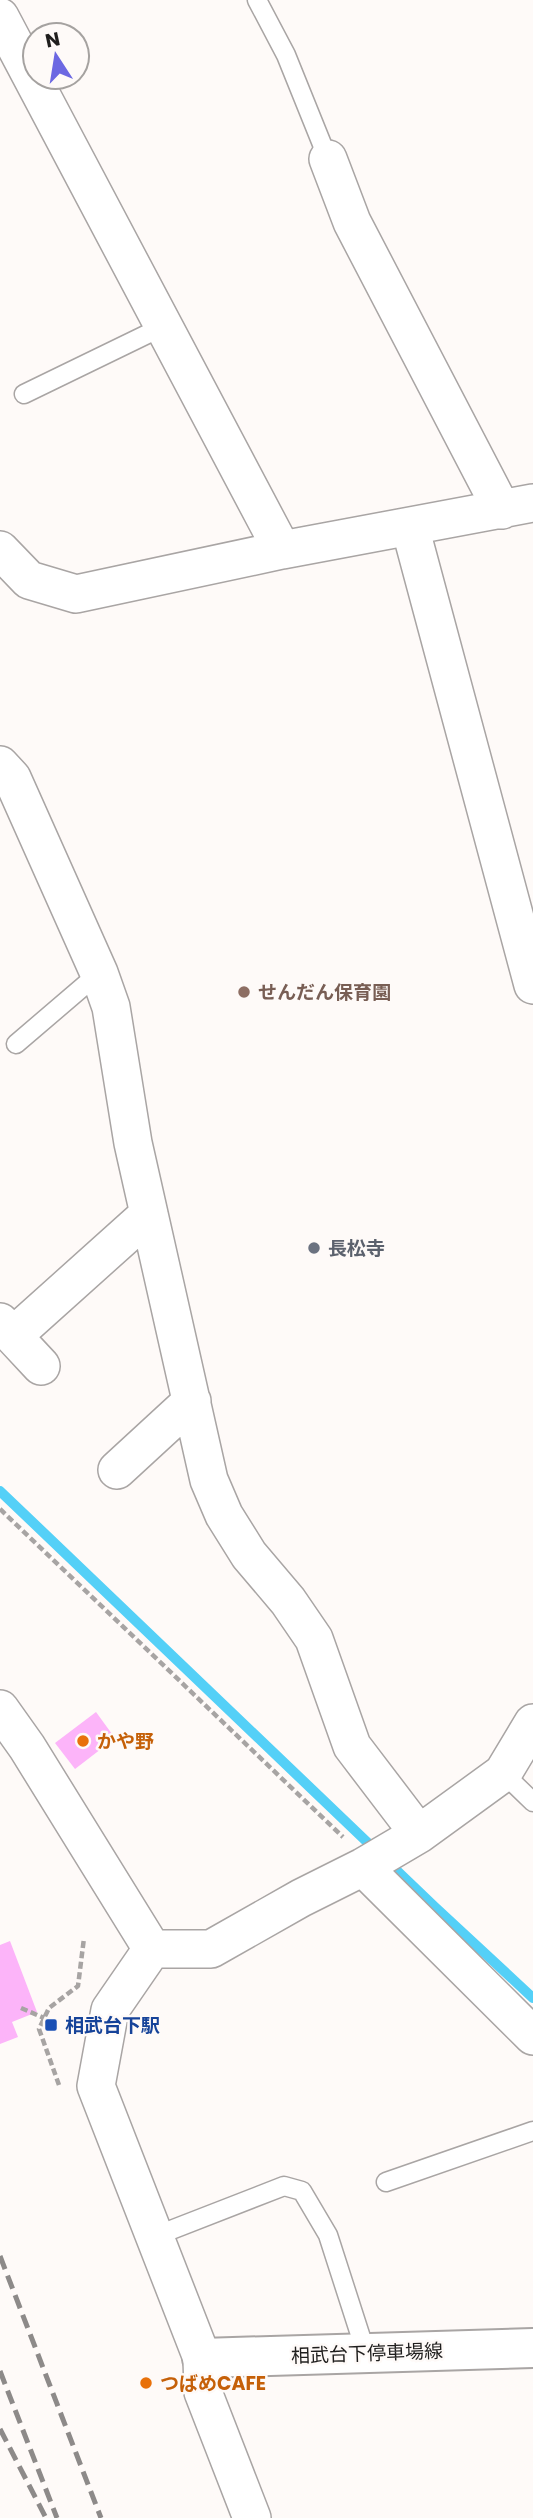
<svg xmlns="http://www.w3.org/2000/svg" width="533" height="2518" font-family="Poppins,'Noto Sans JP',sans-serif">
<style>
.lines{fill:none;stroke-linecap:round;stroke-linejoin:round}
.stream{stroke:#54d0f7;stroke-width:10}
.building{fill:#fcb4f9}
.lane-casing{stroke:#a9a5a4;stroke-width:21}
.street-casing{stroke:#a9a5a4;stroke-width:40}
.secondary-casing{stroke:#a9a5a4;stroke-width:42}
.path{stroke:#a7a4a3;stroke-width:4.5;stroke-dasharray:7 3.5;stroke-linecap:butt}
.lane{stroke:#fff;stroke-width:18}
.street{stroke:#fff;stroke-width:37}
.secondary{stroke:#fff;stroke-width:38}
.rail{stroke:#8d8a89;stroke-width:5;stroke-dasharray:14 7;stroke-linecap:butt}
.education-dot{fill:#8d6e63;stroke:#fefaf8;stroke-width:2.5}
.worship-dot{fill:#6b7280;stroke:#fefaf8;stroke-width:2.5}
.food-dot{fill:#e8710a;stroke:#fefaf8;stroke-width:2.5}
.transit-dot{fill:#1a4fb4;stroke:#fefaf8;stroke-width:2.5}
.labels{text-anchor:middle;stroke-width:5;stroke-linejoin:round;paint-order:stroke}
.education-label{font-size:19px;font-weight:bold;fill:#785e54;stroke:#fefaf8;text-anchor:start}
.worship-label{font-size:19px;font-weight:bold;fill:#5b616d;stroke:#fefaf8;text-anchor:start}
.food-label{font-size:19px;font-weight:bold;fill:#c56008;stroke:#fefaf8;text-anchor:start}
.transit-label{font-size:19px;font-weight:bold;fill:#164399;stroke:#fefaf8;text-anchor:start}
.street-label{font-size:19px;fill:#1f1e1d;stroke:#fefaf8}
</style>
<rect width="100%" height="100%" fill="#fefaf8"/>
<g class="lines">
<path class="stream" d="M0,1491L435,1907L533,1998"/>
</g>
<path class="building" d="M96,1712L112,1734L98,1745L101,1749L75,1769L55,1743Z
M10,1941L37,2012L12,2022L18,2037L0,2044V1945Z"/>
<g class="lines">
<defs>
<path id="lane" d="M257,0L286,55L328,159
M24,394L164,326
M16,1044L99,973
M503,1773L533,1802
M386,2182L533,2131
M153,2237L284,2186L302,2191L328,2235L366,2353"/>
<path id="street" d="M0,17L282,550
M328,159L352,222L502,510
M410,527L533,985
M0,550L29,580L76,594L282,550L533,503
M0,765L12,778L99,973L111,1007L133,1143L209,1480L224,1515L249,1555L288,1601L314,1639L352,1746L419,1834
M0,1322L41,1366
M13,1336L149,1214
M117,1470L192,1401
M0,1709L27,1747L152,1949
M363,1867L533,2036
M152,1949L110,2010L96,2086L202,2358L203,2392L252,2518
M152,1949H211L301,1898L363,1867L419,1834L503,1773L533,1723"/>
<path id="secondary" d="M202,2358L533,2348"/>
</defs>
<use href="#lane" class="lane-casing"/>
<use href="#street" class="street-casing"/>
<use href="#secondary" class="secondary-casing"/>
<path class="path" d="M0,1509L343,1837
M21,2008L44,2018
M59,2085L39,2029L49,2008L78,1986L84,1938"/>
<use href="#lane" class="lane"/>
<use href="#street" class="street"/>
<use href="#secondary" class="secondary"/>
<path class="rail" d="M0,2256L101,2518
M0,2371L57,2518
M0,2429L46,2518"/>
</g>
<circle class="education-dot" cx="244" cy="992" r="7"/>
<circle class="worship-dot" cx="314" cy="1248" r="7"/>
<g class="food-dot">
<circle cx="83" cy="1741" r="7"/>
<circle cx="146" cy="2383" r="7"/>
</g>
<rect class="transit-dot" x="44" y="2018" width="14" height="14" rx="3.5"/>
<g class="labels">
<g class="education-label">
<text x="258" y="999">せんだん保育園</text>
</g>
<g class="worship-label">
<text x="328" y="1255">長松寺</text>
</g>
<g class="food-label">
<text x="97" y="1748">かや野</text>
<text x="160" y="2390">つばめCAFE</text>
</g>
<g class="transit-label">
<text x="65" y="2032">相武台下駅</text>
</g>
<g class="street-label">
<text transform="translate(367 2353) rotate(-2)" y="7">相武台下停車場線</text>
</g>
</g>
<g transform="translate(56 56) rotate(348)"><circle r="33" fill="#fefaf8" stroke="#a5a2a0" stroke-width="2"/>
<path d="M0-5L12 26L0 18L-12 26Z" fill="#6c68e2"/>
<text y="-10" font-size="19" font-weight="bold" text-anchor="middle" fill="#1f1e1d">N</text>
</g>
</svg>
